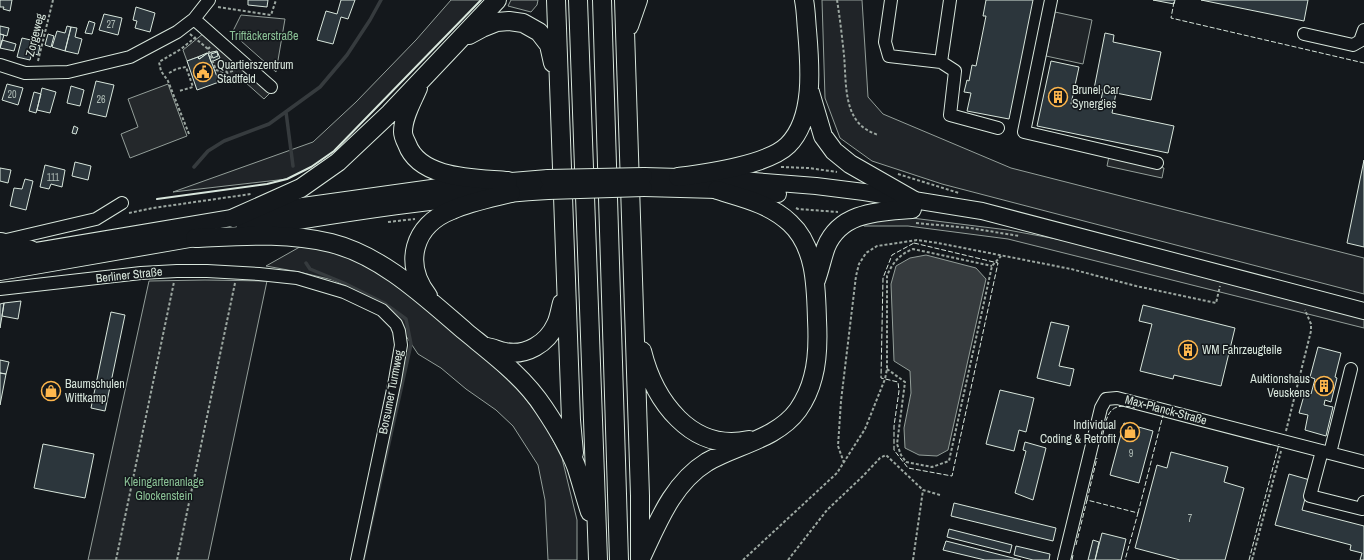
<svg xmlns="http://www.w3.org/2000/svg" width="1364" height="560" font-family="'Archivo Narrow',sans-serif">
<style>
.green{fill:#202428;stroke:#939e99}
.parking{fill:#24282b;stroke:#939e99}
.water{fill:#363b3e;stroke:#939e99}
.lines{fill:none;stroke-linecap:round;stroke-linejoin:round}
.stream{stroke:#363b3e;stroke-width:3.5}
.building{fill:#2c363c;stroke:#d8e6dc}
.minor-casing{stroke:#d8e6dc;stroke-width:14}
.major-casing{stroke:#d8e6dc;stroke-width:18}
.highway-casing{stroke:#d8e6dc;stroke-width:20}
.path{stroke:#9da8a2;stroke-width:2;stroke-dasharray:3 2;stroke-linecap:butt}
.minor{stroke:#14181c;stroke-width:12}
.major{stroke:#14181c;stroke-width:16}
.highway{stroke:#14181c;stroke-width:18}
.major-bridge-casing{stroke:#d8e6dc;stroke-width:18;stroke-linecap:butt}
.major-bridge{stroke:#14181c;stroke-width:16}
.fence{stroke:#d8e6dc;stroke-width:1;stroke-dasharray:5 2;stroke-linecap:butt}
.wall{stroke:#d8e6dc;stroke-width:2}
.labels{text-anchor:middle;stroke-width:3;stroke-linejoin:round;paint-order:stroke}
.number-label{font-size:10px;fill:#adbab4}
.street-label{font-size:12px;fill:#d8e6dc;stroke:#14181c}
.park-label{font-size:12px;fill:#8ac095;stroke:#14181c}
.poi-label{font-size:12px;fill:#d8e6dc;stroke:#14181c;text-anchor:start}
</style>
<rect width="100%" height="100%" fill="#14181c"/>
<path class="green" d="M451,0H481L334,151L311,167L287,179L173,192L313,142L356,102L416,40Z
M511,0H538L537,5L531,12L508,6Z
M822,0H862L868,97L883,114L1011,168L1364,258V294L942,184L872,161L840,138L825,98Z
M1055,12L1092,20L1083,64L1046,56Z
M241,15L285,19L276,72L232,33Z
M896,216L1008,230L1078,243L1364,317V328L1008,239L908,226H864L860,221Z
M305,244L362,262L412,296L481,354L521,393L544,423L562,458L577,520V560H548L545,500L538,465L513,426L496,410L466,389L441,368L418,354L384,303L333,280L299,272L266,266Z
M205,280L267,281L208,560H88L149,281Z"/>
<path class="parking" d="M204,33L249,75L245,79L235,83L219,82L211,62L219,58L217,51L208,53L187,61L183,50Z
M251,76L270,93L264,99L245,82Z
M168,84L187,136L130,158L121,134L138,127L128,99Z
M1109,156L1164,168L1162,178L1107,166Z"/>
<path class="water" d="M926,255L976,268L986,279L948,450L937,456L919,455L905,448L904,428L911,393L910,371L894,361L891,284L896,266L910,258Z"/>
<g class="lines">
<path class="stream" d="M286,112L293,166
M194,167L208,151L224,141L269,124L320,87L347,55L370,20L381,0
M306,263L310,269L344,283L384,303L406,319L411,344L363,560"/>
</g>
<path class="building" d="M0,0H12L10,11L3,9L4,7H0Z
M248,0H268L267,7L248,5Z
M341,0H355L348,19L341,17L333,44L317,40L326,11L337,14Z
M986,0H1033L1009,119L967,111L971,93L964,92L967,80L969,81L972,65L976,66L986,16H983Z
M1153,0H1175L1174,4Z
M1201,0H1308L1304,21Z
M136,7L155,13L150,32L135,28L137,21L133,20Z
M104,14L122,18L118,35L99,30Z
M89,21L95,23L92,34L85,33Z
M0,26L9,28L7,36L0,34Z
M67,26L71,27L65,51L52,47L57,31L65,33Z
M71,27L77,28L75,37L82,39L78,54L65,51Z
M37,29L43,30L41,37L35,35Z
M1105,33L1114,35L1113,42L1161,52L1151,100L1116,93L1112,113L1174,126L1168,153L1037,126L1051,61L1079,67L1071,104L1099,110L1103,90L1094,89Z
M0,34L4,35L0,48Z
M48,34L54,36L51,47L45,45Z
M22,38L35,41L30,60L17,57Z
M2,40L16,44L14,51L0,48Z
M34,44L40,46L38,55L32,53Z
M217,51L220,58L211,62L208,53Z
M217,52L218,56L213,58L211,54Z
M207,53L201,58L199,59L198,57Z
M208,53L219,82L197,90L187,61L198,57L199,59Z
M96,81L114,85L106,117L88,113Z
M7,84L23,88L18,105L2,100Z
M71,86L84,90L80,106L67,103Z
M42,88L56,92L50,113L37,110Z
M34,92L41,94L36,113L29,111Z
M74,126L78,128L76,134L72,133Z
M1364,160V247L1347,243Z
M75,162L91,166L88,180L72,176Z
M45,165L65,170L62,187L51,184L49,189L40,187Z
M0,168L11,170L8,183L0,181Z
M25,179L33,181L26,210L10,206L14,188L22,189Z
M21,301L18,319L2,316L4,303Z
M4,303L2,316L0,328V304Z
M1143,305L1235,328L1221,386L1174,375L1173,379L1140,371L1152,324L1139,321Z
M111,312L125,315L105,411L91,408Z
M1051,322L1069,326L1059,366L1074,369L1070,386L1037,378Z
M1318,347L1341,353L1335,377L1337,378L1331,402L1325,400L1324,405L1333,407L1326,436L1305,430L1308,415L1299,413L1305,392L1311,394L1315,379L1310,377Z
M0,360L9,362L6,374L0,373Z
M0,373L6,374L0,405Z
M1000,390L1034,398L1026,432L1019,430L1014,451L986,444Z
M1124,423L1153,431L1139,483L1110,475Z
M1025,442L1046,448L1033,500L1015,493L1026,451L1023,450Z
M43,444L94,454L85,498L34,488Z
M1171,452L1228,467L1224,482L1244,488L1225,560H1180L1135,548L1157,465L1167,468Z
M1289,474L1310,480L1302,510L1364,526V560H1360L1362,553L1350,550L1351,545L1275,525Z
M954,503L1056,528L1053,541L951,516Z
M949,529L1012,545L1010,553L947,537Z
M1102,533L1126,539L1121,560H1095Z
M1093,540L1099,542L1095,560H1088Z
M946,541L1021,560H985L943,550Z
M1016,546L1050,554L1049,560H1033L1014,555Z"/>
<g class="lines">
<defs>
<path id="minor" d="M891,0L885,42L889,56L941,62L950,0
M1051,0L1024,132L1157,163
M194,19L271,87
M1304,34L1353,45L1360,41L1364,30
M941,62L955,71L950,115L998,128
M0,65L25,73L68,72L130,57L177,32L194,19L209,0
M2,241L96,219L122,203
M0,289L141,273L177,271H207L259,274L297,278L344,292L382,310L396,324L399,331L401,345L395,380L357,560
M1322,451L1310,496L1362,509L1364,502
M1330,453L1351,369
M1064,560L1101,408L1106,399L1117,398L1364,462"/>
<path id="major" d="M644,176L716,178L816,186L864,192L982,211L1364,311
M644,188L717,190L778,194
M244,230C345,213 446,197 548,191
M1,241L31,249
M0,257L303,206L439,187L548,178
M0,272L207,236"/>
<path id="highway" d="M556,0L571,420L574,453
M578,0L598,560
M602,0L619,560
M624,0L640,496V560
M629,26L638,0
M469,35L482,28L497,22L509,21L523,23L539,32L549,45L553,63
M418,88C412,102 403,117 403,132C403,136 405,140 407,144C420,180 477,178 508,181
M810,92L823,136L834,151L850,164L913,200
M678,177C707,173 768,165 788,145C815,118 810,65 807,30C806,20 806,10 804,0
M234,218L301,188L338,162L390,113L497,0
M195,238C241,236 286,232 331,243C383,256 426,298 466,332C494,355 524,377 544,408C556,426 568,445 576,466C581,481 585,497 590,512
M816,280C820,269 822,258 826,247C841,211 879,212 912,209
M428,296C403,264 413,225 452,210C470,202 491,198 511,193
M487,347C493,348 499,351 505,352C526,356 547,344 556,324C559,318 560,310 562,303
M642,351C654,400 691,453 749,440
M642,556C658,522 673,483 707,462C736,445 777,439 798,410C805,400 810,389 813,377C818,359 818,339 817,320C816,287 816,247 790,223C770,204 743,198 717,190"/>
</defs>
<use href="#minor" class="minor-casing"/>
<use href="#major" class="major-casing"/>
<use href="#highway" class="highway-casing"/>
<path class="path" d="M837,0C840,18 842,37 844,55C846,76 844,104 857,121C862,128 870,132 878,135
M218,7L271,15L276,0
M190,34L208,49
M210,47L208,49L216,70L227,73L235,70
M38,61L53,0
M223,61L227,73
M169,73L176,69L186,67L193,87L179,91
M189,134L168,81L161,71L159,62L181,49L197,36
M781,167L809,168L837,172
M898,174L959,193
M796,208L798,209L838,212
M129,213L153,208L251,194
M388,222L415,219
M916,223L970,228L1019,236
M887,369L905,382L897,444L901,455L906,462L932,467L949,461L992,266L1001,256
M1286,431L1311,331V324L1305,310
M844,463L838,446L841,401L856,276L859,264L866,253L877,246L917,240L938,243L1071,269L1136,286L1216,303L1220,286
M116,560L174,282
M177,560L235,283
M743,560L837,473L865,429L885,379L887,369V276C892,263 900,254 913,249L992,266
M788,560L827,510L863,476L880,458L886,455L923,490L940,495
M913,560L923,490
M1252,560L1281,451"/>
<use href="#minor" class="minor"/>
<use href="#major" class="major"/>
<use href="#highway" class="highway"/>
<defs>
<path id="major-bridge" d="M548,178L644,176
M548,191L644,188"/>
</defs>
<use href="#major-bridge" class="major-bridge-casing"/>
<use href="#major-bridge" class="major-bridge"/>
<path class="fence" d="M1174,2L1171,18L1364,63
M914,243L998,263L952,476L908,468L894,450V426L899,391L898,382L881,378L883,278L892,255Z
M1101,442C1107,420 1105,400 1135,408
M1087,500L1097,458
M1138,513L1163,415
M1076,545L1087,500L1138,513L1125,560
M1072,560L1073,555
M1249,560L1279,444"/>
<path class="wall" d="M157,199L267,184L287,179L311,167L334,151L481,0"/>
</g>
<defs>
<symbol id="civic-ring" viewBox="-11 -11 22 22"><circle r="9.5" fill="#14181c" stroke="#ffb74d" stroke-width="1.5"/><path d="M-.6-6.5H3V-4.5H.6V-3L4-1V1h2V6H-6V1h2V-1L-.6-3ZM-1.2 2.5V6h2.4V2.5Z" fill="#ffb74d"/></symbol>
<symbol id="building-ring" viewBox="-11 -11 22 22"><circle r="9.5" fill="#14181c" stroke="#ffb74d" stroke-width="1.5"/><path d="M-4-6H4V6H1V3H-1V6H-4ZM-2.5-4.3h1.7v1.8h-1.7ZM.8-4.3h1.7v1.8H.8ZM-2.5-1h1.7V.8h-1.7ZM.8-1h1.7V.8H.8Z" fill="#ffb74d"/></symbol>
<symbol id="shop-ring" viewBox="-11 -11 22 22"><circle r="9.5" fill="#14181c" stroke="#ffb74d" stroke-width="1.5"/><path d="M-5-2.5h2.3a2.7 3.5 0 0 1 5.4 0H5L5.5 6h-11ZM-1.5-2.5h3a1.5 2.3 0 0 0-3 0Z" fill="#ffb74d"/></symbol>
</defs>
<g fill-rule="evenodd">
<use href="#civic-ring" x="192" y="61" width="22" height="22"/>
<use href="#building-ring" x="1047" y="86" width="22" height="22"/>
<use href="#building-ring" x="1177" y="339" width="22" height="22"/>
<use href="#building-ring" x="1313" y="375" width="22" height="22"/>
<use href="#shop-ring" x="40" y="380" width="22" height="22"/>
<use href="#shop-ring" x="1119" y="421" width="22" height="22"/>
</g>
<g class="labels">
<g class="number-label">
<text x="111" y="28">27</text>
<text x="12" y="98">20</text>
<text x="101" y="103">26</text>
<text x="53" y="181">111</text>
<text x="1131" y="457">9</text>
<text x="1190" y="522">7</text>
</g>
<g class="street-label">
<text transform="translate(35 35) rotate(-76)" y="4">Zorgeweg</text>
<text transform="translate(129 275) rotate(-6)" y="4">Berliner Straße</text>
<text transform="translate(391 392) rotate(-79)" y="4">Borsumer Turmweg</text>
<text transform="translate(1166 410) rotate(15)" y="4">Max-Planck-Straße</text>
</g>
<g class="park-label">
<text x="264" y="40">Triftäckerstraße</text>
<text x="164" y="486">Kleingartenanlage<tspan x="164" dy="14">Glockenstein</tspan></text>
</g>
<g class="poi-label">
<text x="217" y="69">Quartierszentrum<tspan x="217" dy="14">Stadtfeld</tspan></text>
<text x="1072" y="94">Brunel Car<tspan x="1072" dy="14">Synergies</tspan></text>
<text x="1202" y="354">WM Fahrzeugteile</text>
<text x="1310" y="383" text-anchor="end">Auktionshaus<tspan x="1310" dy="14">Veuskens</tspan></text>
<text x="65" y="388">Baumschulen<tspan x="65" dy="14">Wittkamp</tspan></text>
<text x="1116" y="429" text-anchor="end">Individual<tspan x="1116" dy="14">Coding &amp; Retrofit</tspan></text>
</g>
</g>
</svg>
